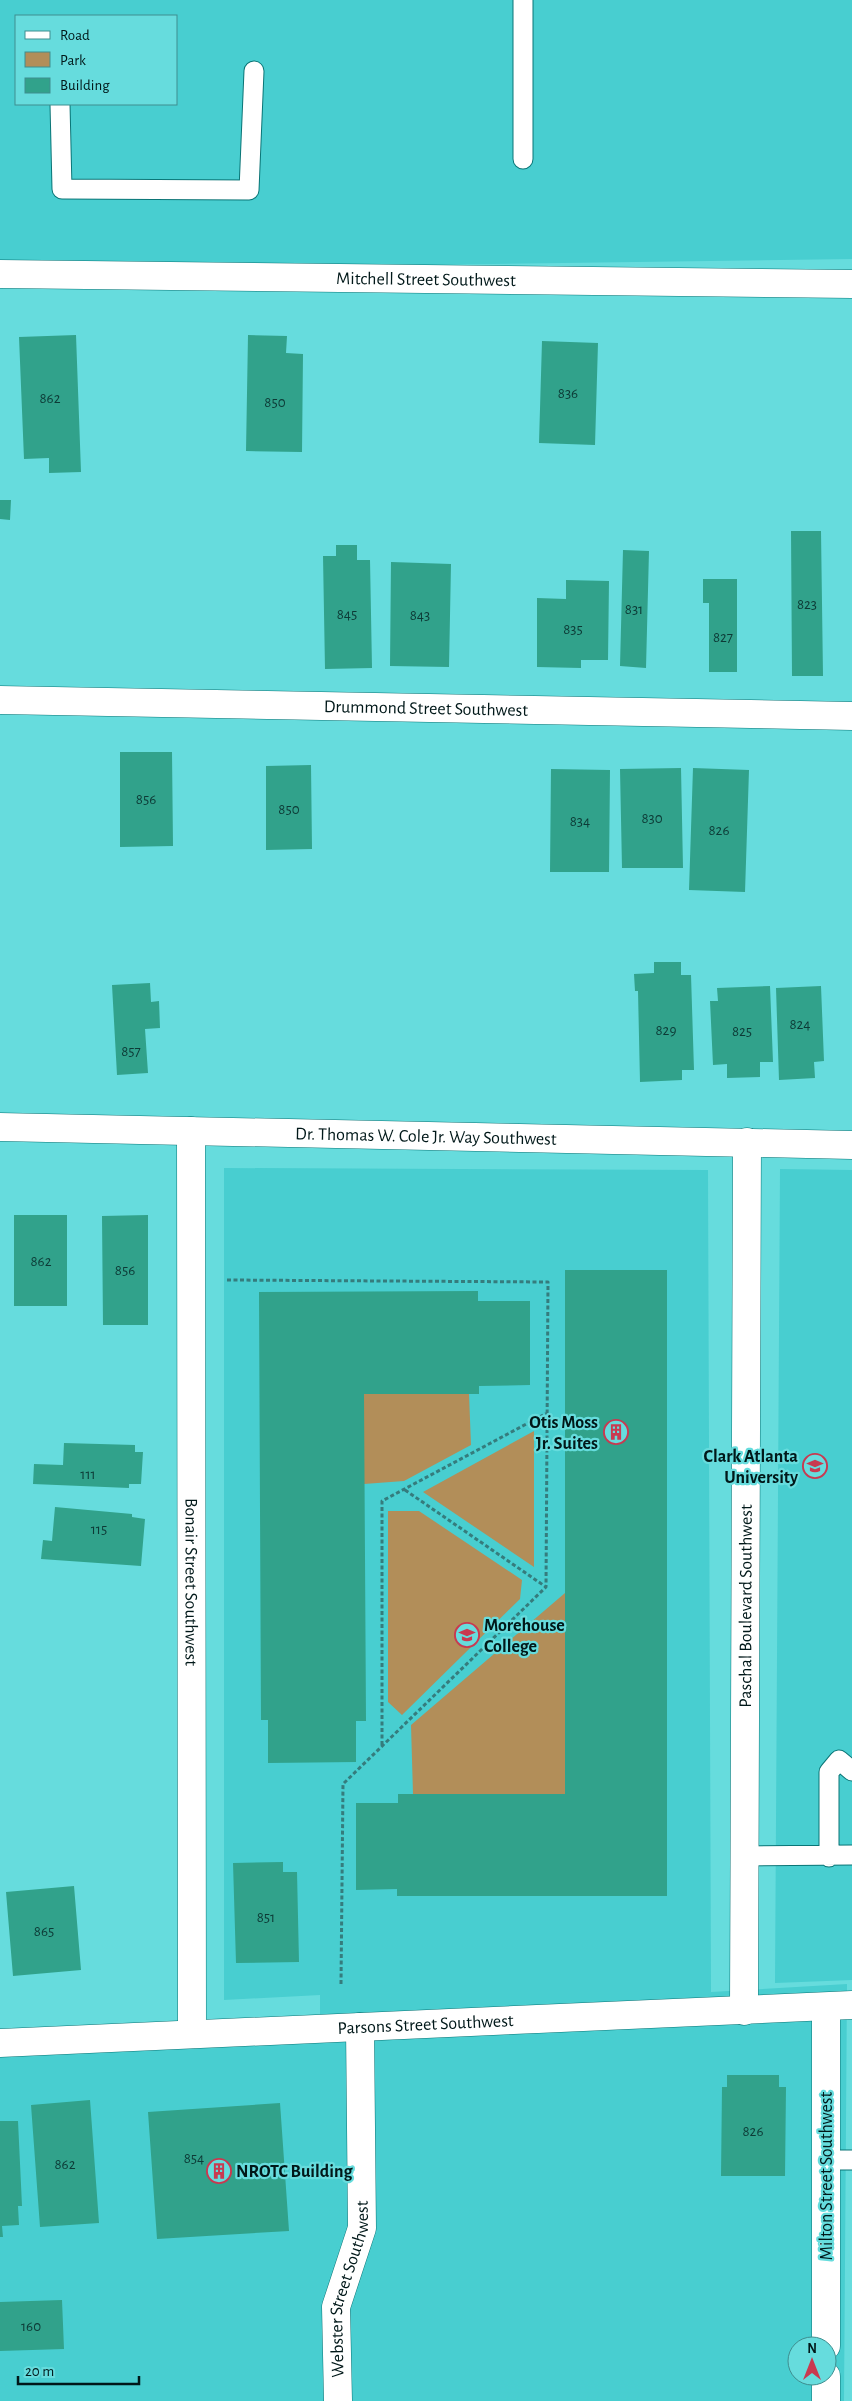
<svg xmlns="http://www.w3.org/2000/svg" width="852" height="2401" font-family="'Alegreya Sans',sans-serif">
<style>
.built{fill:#48ced0;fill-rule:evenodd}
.green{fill:#b28e59}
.building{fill:#31a28b}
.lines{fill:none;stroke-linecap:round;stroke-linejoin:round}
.service-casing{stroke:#0a7576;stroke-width:21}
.minor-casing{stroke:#0a7576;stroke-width:29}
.path{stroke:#357c7d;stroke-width:3;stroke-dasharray:4 2.5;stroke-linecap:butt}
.service{stroke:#fff;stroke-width:19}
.minor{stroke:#fff;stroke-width:28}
.labels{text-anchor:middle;stroke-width:4.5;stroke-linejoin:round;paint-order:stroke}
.number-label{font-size:15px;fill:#0d3a36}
.street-label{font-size:18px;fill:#011819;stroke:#66dcdd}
.poi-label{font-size:18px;font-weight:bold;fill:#011819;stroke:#66dcdd;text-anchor:end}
</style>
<rect width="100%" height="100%" fill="#66dcdd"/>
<path class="built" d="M0,0H852V259L0,271ZM16,16H176V104H16Z
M224,1168L708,1170L711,1992L847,1984L844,2401H0V2034L320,2015V1995L224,2000ZM797,2346H827V2376H797Z
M780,1169L852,1170V1980L775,1983Z"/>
<path class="green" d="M364,1394H469L471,1445L404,1481L364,1484Z
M534,1431V1567L423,1492Z
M388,1511H419L522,1580L520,1599L402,1715L388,1702Z
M565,1593V1794H413L411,1725Z"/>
<path class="building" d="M76,335L81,472L49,473V458L24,459L19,337Z
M248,335L287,336L286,353L303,354L302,452L246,451Z
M542,341L598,343L595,445L539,443Z
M0,500H11L10,520L0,519Z
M791,531H821L823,676H792Z
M336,545H357V560H370L372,668L325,669L323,556H336Z
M623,550L649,551L646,668L620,666Z
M391,562L451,564L449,667L390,666Z
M703,579H737V672H709V603H703Z
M566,580L609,581L608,660H581V668L537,667V598L566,599Z
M120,752H172L173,846L120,847Z
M311,765L312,849L266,850V766Z
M681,768L683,868H622L620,769Z
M693,768L749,770L745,892L689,890Z
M551,769L610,770L609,872H550Z
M654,962H681V975H691L694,1070H682V1080L640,1082L638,991H635L634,974L654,973Z
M150,983L151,1002L159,1001L160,1028L145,1029L148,1073L117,1075L112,985Z
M770,986L773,1062H760V1077L727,1078V1064L713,1065L710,1001H718L717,988Z
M821,986L824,1061L814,1062L815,1078L779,1080L776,988Z
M14,1215H67V1306H14Z
M148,1215V1325H103L102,1216Z
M565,1270H667V1896H397V1889L356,1890V1803H398V1794H565Z
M478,1291V1301H530V1385L479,1386V1394H364L366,1721H356V1762L268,1763V1720H261L259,1292Z
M64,1443L135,1445V1452H143L141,1484H129V1488L33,1484L34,1464L63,1465Z
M55,1507L132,1514V1517L145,1519L141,1566L41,1559L43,1540L52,1541Z
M283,1862V1872H297L299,1962L236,1963L233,1863Z
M74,1886L81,1970L13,1976L6,1892Z
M727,2075H779V2087H786L785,2176H721L722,2087H727Z
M90,2100L99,2223L40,2227L31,2105Z
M280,2103L289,2231L157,2239L148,2112Z
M0,2121H18L22,2206H18L19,2225L2,2226L3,2237H0Z
M62,2300L64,2349L0,2351V2302Z"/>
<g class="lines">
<defs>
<path id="service" d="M523,0V159
M60,104L62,189L249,190L254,71
M745,1856L852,1855
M829,1857V1772L839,1760L852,1771
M826,2160H852"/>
<g id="minor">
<path id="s1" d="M0,274L852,284"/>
<path id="s2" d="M0,700L852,716"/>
<path id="s3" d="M0,1127L852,1145"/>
<path id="s4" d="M191,1131L192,2034"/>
<path id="s5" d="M744,2011L747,1142"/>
<path id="s6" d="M0,2043L852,2005"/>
<path d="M826,2346V2007"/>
<path id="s7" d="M338,2401L336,2307L362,2228L360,2027"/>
<path d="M826,2401V2376"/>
</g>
</defs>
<use href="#service" class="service-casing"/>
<use href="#minor" class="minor-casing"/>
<path class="path" d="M227,1280L548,1282L546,1587L343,1784L341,1984
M405,1490L546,1587
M382,1745V1501L547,1413"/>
<use href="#service" class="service"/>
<use href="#minor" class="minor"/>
</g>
<defs>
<symbol id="building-ring" viewBox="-11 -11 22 22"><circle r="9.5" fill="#66dcdd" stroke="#c93950" stroke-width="1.5"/><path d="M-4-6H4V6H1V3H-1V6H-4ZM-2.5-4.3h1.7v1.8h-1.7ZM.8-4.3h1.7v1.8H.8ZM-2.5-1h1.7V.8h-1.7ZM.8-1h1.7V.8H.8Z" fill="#c93950"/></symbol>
<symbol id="university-ring" viewBox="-11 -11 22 22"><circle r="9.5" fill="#66dcdd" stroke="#c93950" stroke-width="1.5"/><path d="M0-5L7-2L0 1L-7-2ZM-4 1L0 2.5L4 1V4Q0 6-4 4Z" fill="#c93950"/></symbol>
</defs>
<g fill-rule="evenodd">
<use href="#building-ring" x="602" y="1418" width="28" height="28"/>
<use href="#university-ring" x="801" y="1452" width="28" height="28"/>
<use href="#university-ring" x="453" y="1621" width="28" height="28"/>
<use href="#building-ring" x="205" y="2157" width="28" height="28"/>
</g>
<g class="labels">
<g class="number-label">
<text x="568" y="398">836</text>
<text x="50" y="403">862</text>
<text x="275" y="407">850</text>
<text x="807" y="609">823</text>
<text x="634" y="614">831</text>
<text x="347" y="619">845</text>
<text x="420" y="620">843</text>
<text x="573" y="634">835</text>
<text x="723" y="642">827</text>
<text x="146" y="804">856</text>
<text x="289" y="814">850</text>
<text x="652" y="823">830</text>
<text x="580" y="826">834</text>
<text x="719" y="835">826</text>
<text x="800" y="1029">824</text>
<text x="666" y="1035">829</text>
<text x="742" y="1036">825</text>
<text x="131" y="1056">857</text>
<text x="41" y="1266">862</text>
<text x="125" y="1275">856</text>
<text x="88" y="1479">111</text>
<text x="99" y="1534">115</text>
<text x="266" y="1922">851</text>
<text x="44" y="1936">865</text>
<text x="753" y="2136">826</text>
<text x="194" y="2163">854</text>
<text x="65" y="2169">862</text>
<text x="31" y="2331">160</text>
</g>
<g class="street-label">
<text dy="6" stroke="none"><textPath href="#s1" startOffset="426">Mitchell Street Southwest</textPath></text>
<text dy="6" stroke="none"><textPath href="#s2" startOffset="426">Drummond Street Southwest</textPath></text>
<text dy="6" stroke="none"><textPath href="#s3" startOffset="426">Dr. Thomas W. Cole Jr. Way Southwest</textPath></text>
<text dy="6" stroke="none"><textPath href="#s4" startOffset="451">Bonair Street Southwest</textPath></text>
<text dy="6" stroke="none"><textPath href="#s5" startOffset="405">Paschal Boulevard Southwest</textPath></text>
<text dy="6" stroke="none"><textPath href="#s6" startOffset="426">Parsons Street Southwest</textPath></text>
<text transform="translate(826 2176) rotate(-90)" y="6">Milton Street Southwest</text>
<text dy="6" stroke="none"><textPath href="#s7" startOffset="114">Webster Street Southwest</textPath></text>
</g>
<g class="poi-label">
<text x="598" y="1428">Otis Moss<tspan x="598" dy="21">Jr. Suites</tspan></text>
<text x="798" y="1462">Clark Atlanta<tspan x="798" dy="21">University</tspan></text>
<text x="484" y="1631" text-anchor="start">Morehouse<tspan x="484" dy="21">College</tspan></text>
<text x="236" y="2177" text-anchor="start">NROTC Building</text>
</g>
</g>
<rect x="15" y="15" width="162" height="90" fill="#66dcdd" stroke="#3e8e8f"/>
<rect x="25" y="31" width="25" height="8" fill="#ffffff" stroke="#3e8e8f"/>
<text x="60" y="40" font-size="15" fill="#011819">Road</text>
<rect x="25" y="52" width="25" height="15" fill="#b28e59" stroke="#3e8e8f"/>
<text x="60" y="65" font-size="15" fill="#011819">Park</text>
<rect x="25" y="78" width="25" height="15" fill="#31a28b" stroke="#3e8e8f"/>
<text x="60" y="90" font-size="15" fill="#011819">Building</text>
<g transform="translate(812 2361)"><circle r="24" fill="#66dcdd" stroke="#3e8e8f"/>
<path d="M0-4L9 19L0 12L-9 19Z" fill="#c93950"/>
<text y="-8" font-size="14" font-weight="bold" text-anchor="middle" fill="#011819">N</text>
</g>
<path d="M18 2376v8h121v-8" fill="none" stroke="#011819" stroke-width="2.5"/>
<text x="25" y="2376" font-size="15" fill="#011819" stroke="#66dcdd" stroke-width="4" paint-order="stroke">20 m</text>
</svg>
